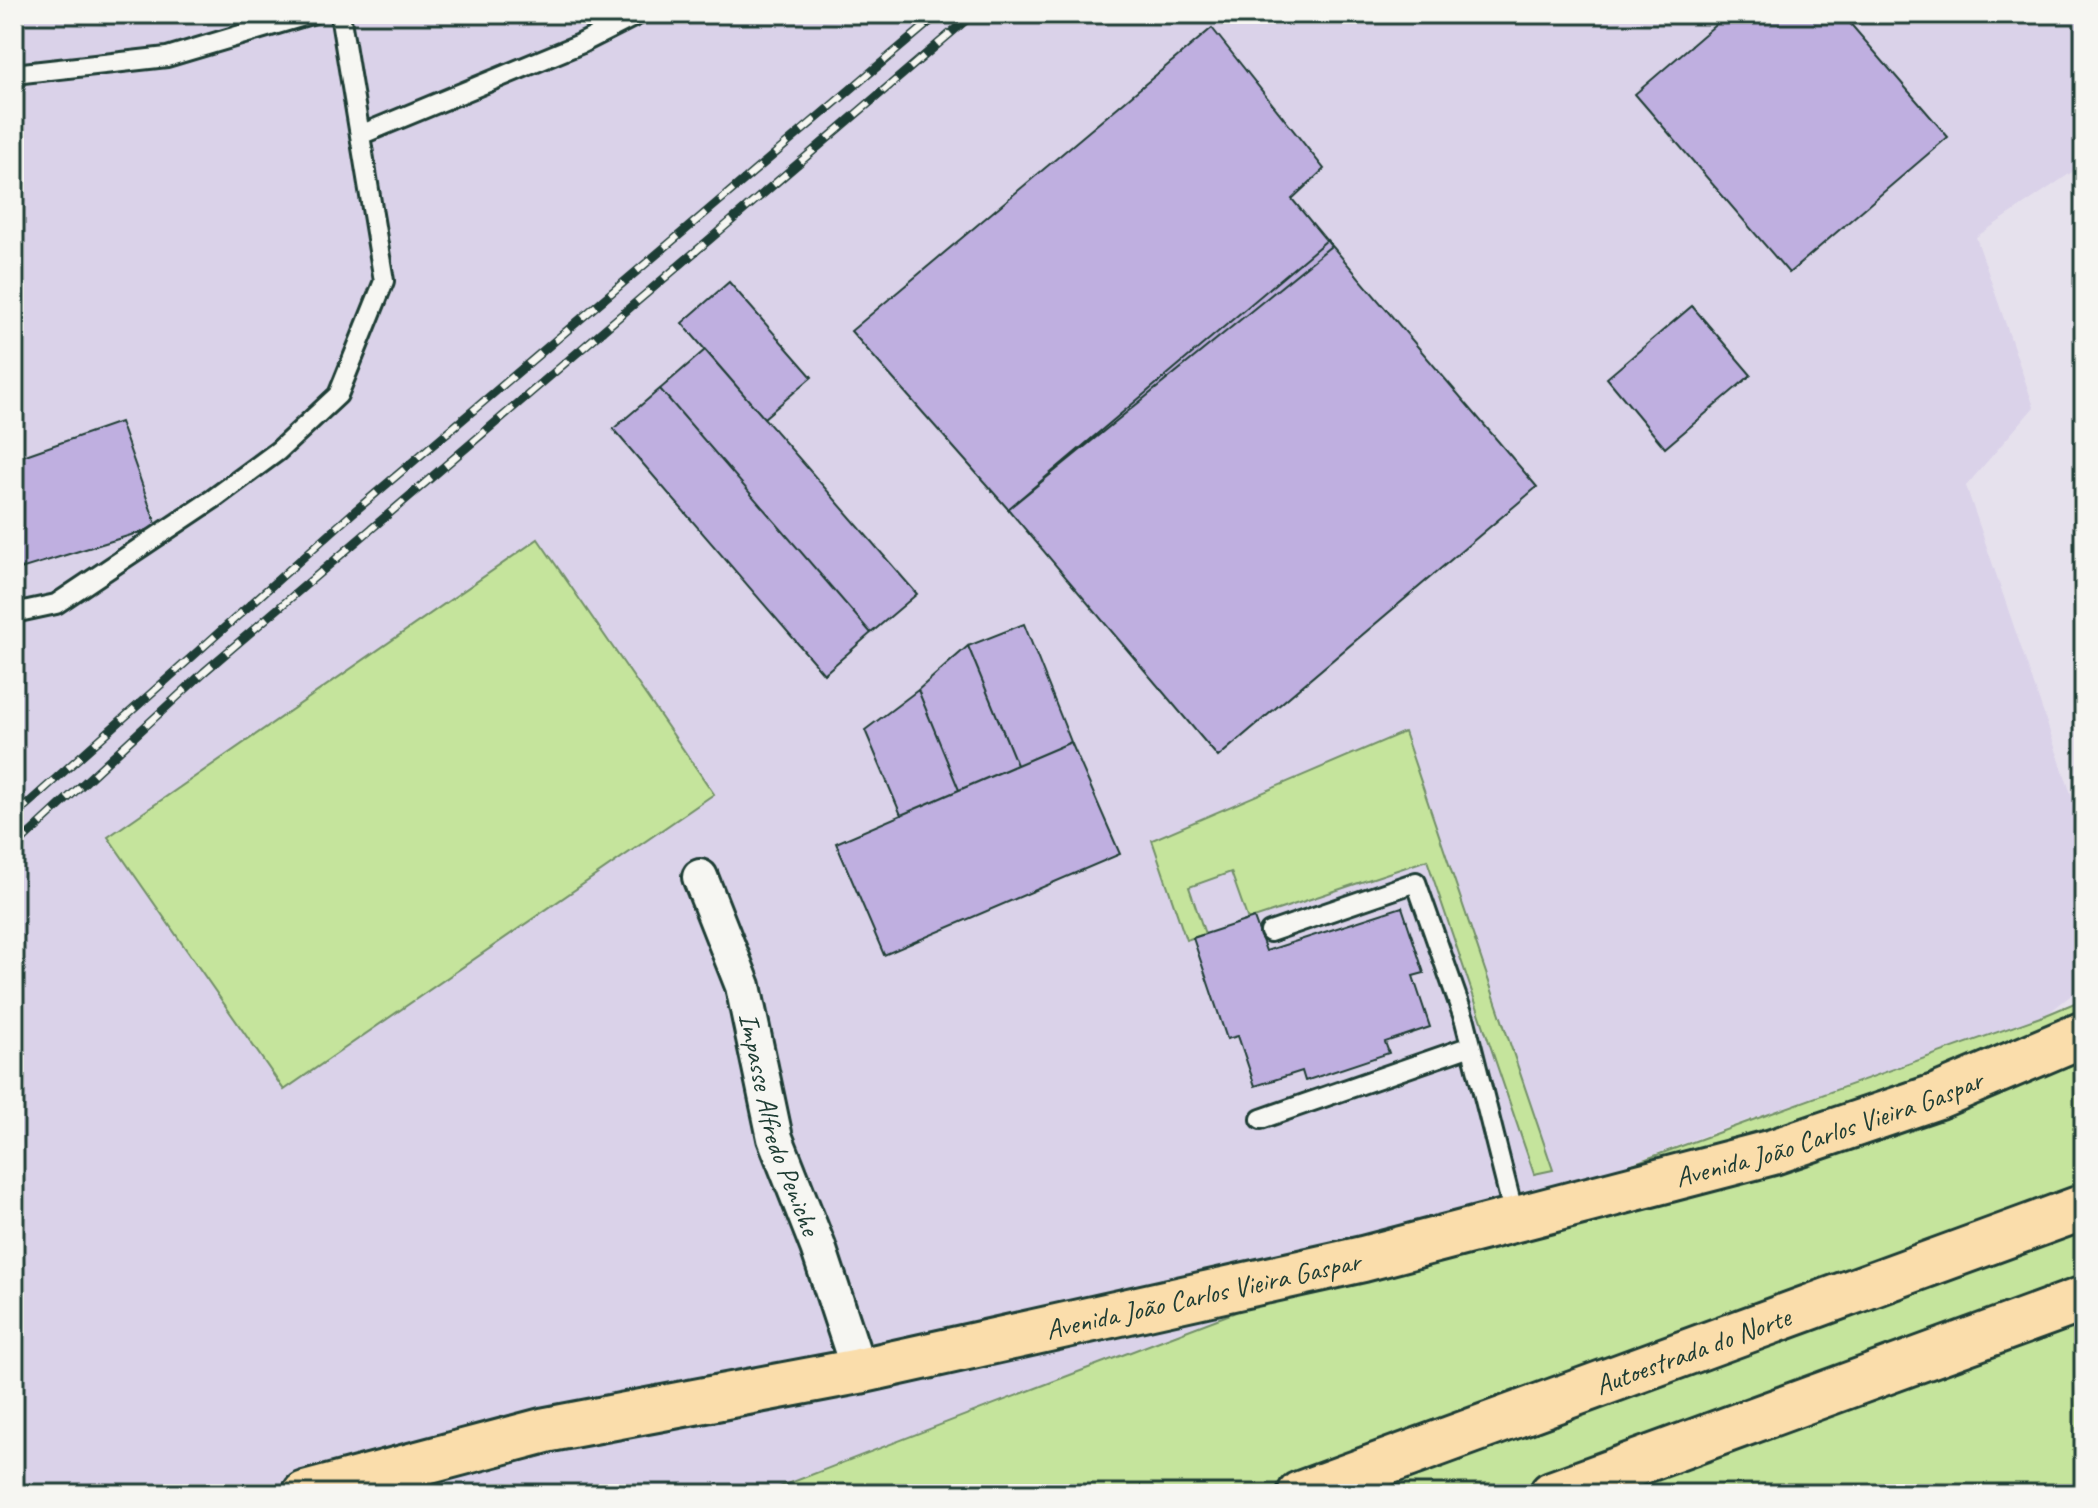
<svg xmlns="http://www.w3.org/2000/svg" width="2098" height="1508" font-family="Caveat,sans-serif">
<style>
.built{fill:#dad2e9}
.green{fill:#c5e49c;stroke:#729068;stroke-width:2}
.building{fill:#bfafe0;stroke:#1f3d34;stroke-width:2}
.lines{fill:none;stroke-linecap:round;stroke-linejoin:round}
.lane-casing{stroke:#1f3d34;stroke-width:24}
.street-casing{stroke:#1f3d34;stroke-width:40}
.primary-casing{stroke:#1f3d34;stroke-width:50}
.highway-casing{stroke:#1f3d34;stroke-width:50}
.lane{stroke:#f6f6f2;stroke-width:18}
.street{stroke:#f6f6f2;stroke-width:34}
.primary{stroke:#faddab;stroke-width:44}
.highway{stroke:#faddab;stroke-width:44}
.rail-casing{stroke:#1f3d34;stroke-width:9}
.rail{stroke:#f6f6f2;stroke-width:6;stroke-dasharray:18;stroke-linecap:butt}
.labels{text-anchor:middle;stroke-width:7;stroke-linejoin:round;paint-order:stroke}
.street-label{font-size:28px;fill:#1f3d34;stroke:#f6f6f2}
</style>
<rect width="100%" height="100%" fill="#e6e1ed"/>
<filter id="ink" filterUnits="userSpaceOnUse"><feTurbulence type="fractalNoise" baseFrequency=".0125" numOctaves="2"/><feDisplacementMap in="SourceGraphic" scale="16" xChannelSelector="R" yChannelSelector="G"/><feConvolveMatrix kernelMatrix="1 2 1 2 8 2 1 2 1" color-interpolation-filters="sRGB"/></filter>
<g filter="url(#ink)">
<path class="built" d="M14,14H2084V164L1976,237L2034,407L1966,486L2084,832V985L2046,1015L1711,1133L1171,1335L762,1494H14Z"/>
<path class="green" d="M538,539L714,794L284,1090L108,837Z
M1404,732L1553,1170L1534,1174L1427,860L1248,920L1231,872L1189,887L1205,934L1186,940L1152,840Z
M2084,999V1494H762C1188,1328 1615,1167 2046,1015Z"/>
<path class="building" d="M1728,14H1842L1948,137L1789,273L1635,94Z
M1212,28L1324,169L1292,199L1331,246L1008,509L851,331Z
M1327,240L1537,487L1218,757L1008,509Z
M729,282L812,377L764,418L682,323Z
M1692,306L1751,375L1665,448L1607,378Z
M705,350L917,594L871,633L660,389Z
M660,389L871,633L824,674L613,429Z
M120,422L157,527L14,571V459Z
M1024,624L1071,742L1017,765L968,646Z
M968,646L1017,765L959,790L918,690Z
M918,690L959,790L901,815L865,730Z
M1071,742L1120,854L884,955L836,843Z
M1402,907L1424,973L1413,976L1430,1027L1385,1042L1389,1053L1305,1081L1302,1071L1255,1086L1238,1036L1227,1039L1193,938L1254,918L1266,951Z"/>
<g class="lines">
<defs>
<path id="lane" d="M14,74L167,57L311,14
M360,135L580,44L639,14
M14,613L56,604L213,499L278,451L338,395L384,281L340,14
M1270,932L1416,882L1465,1021L1515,1219
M1261,1119L1471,1046"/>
<g id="street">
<path id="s1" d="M700,877L743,986L775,1138L818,1247L859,1371"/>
</g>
<g id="primary">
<path id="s2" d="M305,1494L546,1430L859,1371L1363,1259L1773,1152L1938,1096L2084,1034"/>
</g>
<g id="highway">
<path id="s3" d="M1300,1494L2084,1207"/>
<path d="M1552,1494L2084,1299"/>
</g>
</defs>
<use href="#lane" class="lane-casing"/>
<use href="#street" class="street-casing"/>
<use href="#primary" class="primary-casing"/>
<use href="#highway" class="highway-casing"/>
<use href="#lane" class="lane"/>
<use href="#street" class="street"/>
<use href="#primary" class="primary"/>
<use href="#highway" class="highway"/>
<defs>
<path id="rail" d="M14,816L355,511L939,14
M14,848L204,672L973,14"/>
</defs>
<use href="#rail" class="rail-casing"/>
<use href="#rail" class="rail"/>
</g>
</g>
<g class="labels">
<g class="street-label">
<text dy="10" stroke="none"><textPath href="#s1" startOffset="260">Impasse Alfredo Peniche</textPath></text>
<text dy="10" stroke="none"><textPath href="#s2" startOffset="1568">Avenida João Carlos Vieira Gaspar</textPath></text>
<text dy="10" stroke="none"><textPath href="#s2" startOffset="920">Avenida João Carlos Vieira Gaspar</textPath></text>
<text dy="10" stroke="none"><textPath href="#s3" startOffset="418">Autoestrada do Norte</textPath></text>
</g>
</g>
<rect width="2098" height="1508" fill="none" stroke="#f6f6f2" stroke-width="48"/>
<rect x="24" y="24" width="2050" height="1460" fill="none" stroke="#1f3d34" stroke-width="3" filter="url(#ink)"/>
</svg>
